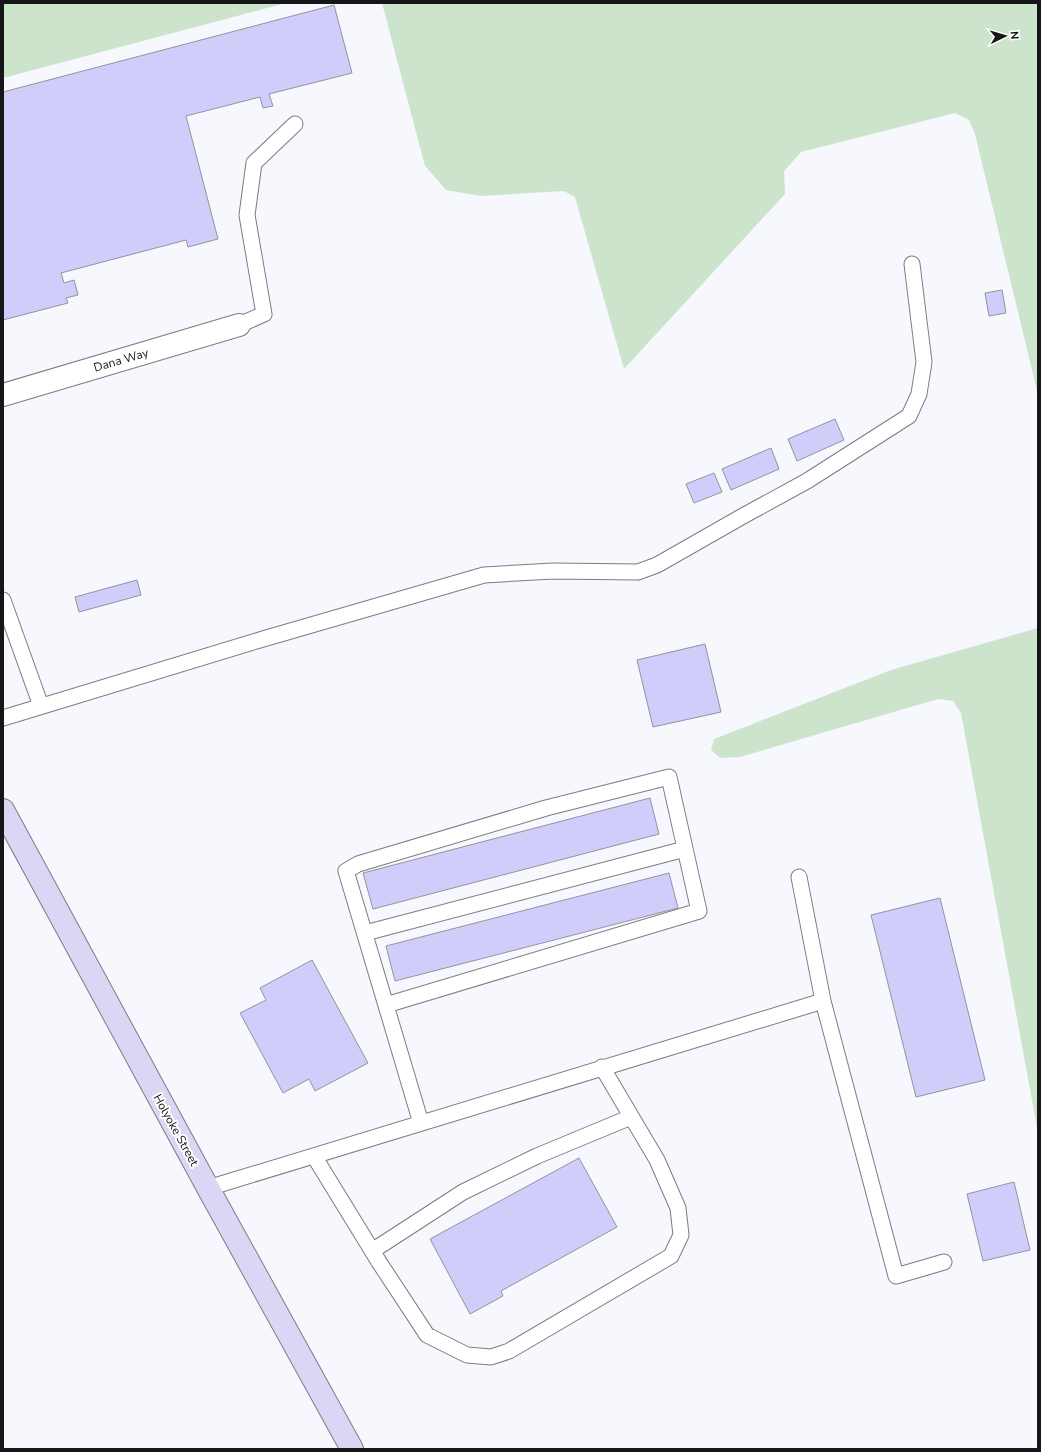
<svg xmlns="http://www.w3.org/2000/svg" width="1041" height="1452" font-family="'Nunito Sans',sans-serif">
<style>
.green{fill:#cce4cc}
.building{fill:#d1cdfb;stroke:#94939a}
.lines{fill:none;stroke-linecap:round;stroke-linejoin:round}
.lane-casing{stroke:#7c7c82;stroke-width:17}
.street-casing{stroke:#7c7c82;stroke-width:24}
.secondary-casing{stroke:#7c7c82;stroke-width:24}
.lane{stroke:#fff;stroke-width:15}
.street{stroke:#fff;stroke-width:22}
.secondary{stroke:#dad6f4;stroke-width:22}
.labels{text-anchor:middle;stroke-width:4;stroke-linejoin:round;paint-order:stroke}
.street-label{font-size:12px;fill:#161618;stroke:#fff}
</style>
<rect width="100%" height="100%" fill="#f7f7fe"/>
<path class="green" d="M3,3H286L3,78Z
M382,3H1038V395L975,134L969,120L955,113L801,152L784,171L785,194L624,369L575,197L564,191L481,196L446,190L425,166Z
M1038,628V1133L961,713L953,701L938,699L740,757L720,758L711,750L714,739L891,670Z"/>
<path class="building" d="M334,5L352,73L269,94L273,106L263,108L260,97L186,116L218,239L188,247L186,240L61,273L64,283L74,280L78,295L66,298L68,303L3,320V92Z
M1002,290L1006,313L989,316L985,293Z
M835,419L844,440L797,461L788,439Z
M771,448L779,469L731,490L722,469Z
M714,473L722,492L694,503L686,484Z
M137,580L141,595L79,612L75,597Z
M705,644L721,712L653,727L637,660Z
M650,798L659,834L373,909L363,873Z
M669,873L678,908L395,981L386,946Z
M940,898L985,1080L916,1097L871,915Z
M312,960L368,1063L315,1091L309,1079L283,1093L240,1013L266,1000L260,988Z
M579,1158L617,1227L501,1291L503,1296L470,1314L430,1239Z
M1014,1182L1030,1250L983,1261L967,1194Z"/>
<g class="lines">
<defs>
<path id="lane" d="M239,325L264,314L247,215L254,163L295,124
M3,600L41,706
M3,718L263,639L484,575L553,571L638,572L657,565L743,516L807,481L909,416L919,394L924,362L912,264
M799,877L823,1001L896,1276L944,1262
M365,933L685,849
M386,1005L699,911L669,777L546,808L358,864L346,871L421,1123
M314,1156L379,1262L427,1335L467,1355L491,1357L509,1351L671,1256L681,1235L678,1208L657,1160L602,1067
M208,1188L823,1001
M372,1251L463,1192L537,1156L631,1117"/>
<path id="street" d="M3,395L239,325"/>
<path id="secondary" d="M3,810L208,1188L352,1449"/>
</defs>
<use href="#lane" class="lane-casing"/>
<use href="#street" class="street-casing"/>
<use href="#secondary" class="secondary-casing"/>
<use href="#lane" class="lane"/>
<use href="#street" class="street"/>
<use href="#secondary" class="secondary"/>
</g>
<g class="labels">
<g class="street-label">
<text transform="translate(121 360) rotate(-16)" y="4">Dana Way</text>
<text transform="translate(176 1130) rotate(61)" y="4">Holyoke Street</text>
</g>
</g>
<rect width="1041" height="1452" fill="none" stroke="#161618" stroke-width="8"/>
<g transform="translate(1005 36) rotate(85)" stroke="#ffffff" stroke-width="3" paint-order="stroke">
<path d="M0-3L7 15L0 10L-7 15Z" fill="#161618"/>
<text y="-6" font-size="11" font-weight="bold" text-anchor="middle" fill="#161618">N</text>
</g>
</svg>
